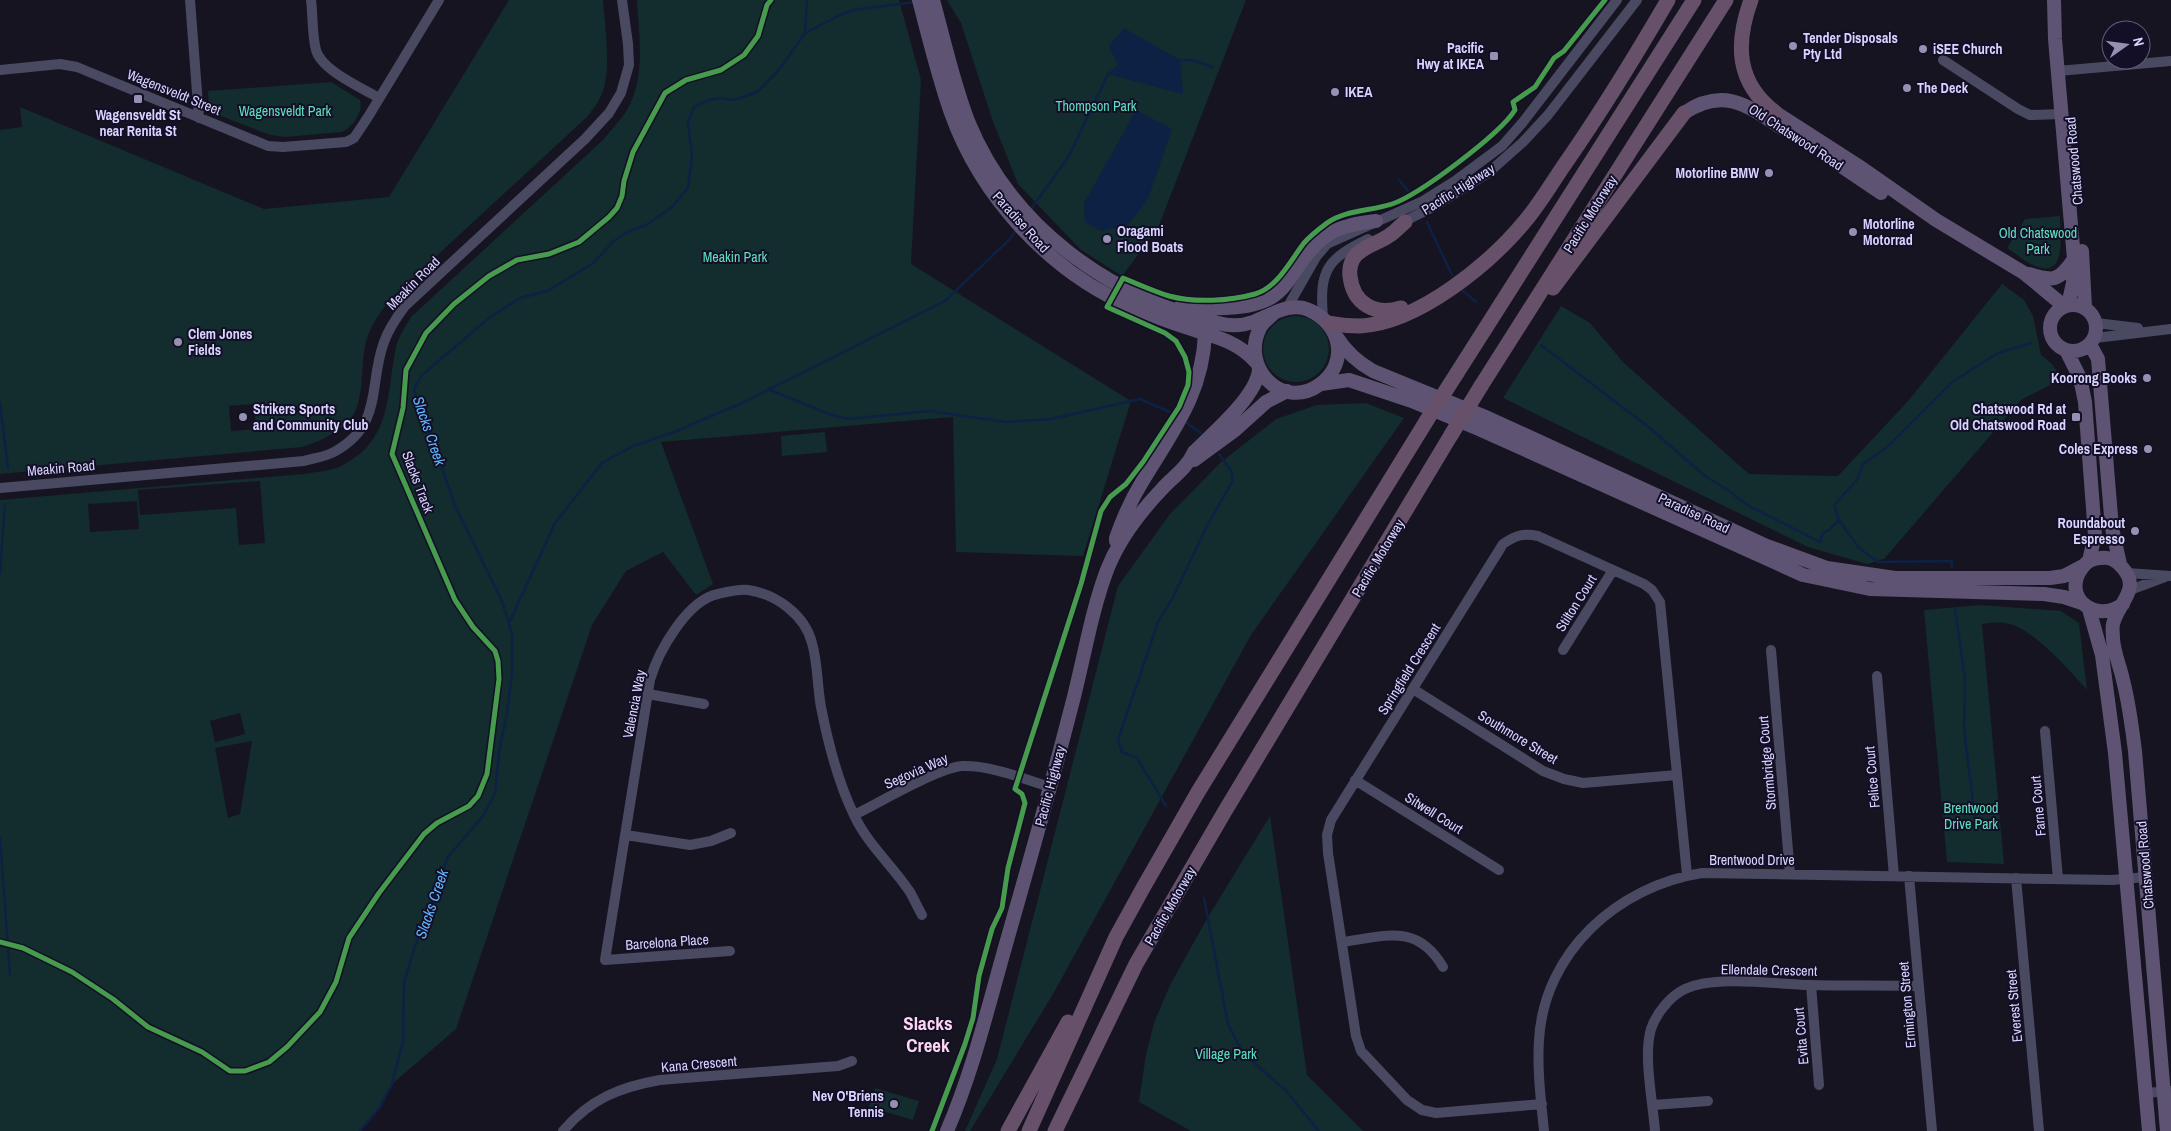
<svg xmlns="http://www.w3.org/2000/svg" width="2171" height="1131" font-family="'Archivo Narrow',sans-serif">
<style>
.green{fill:#132c2d;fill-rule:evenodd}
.water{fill:#0d2144}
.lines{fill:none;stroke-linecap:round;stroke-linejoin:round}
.stream{stroke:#0d2144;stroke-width:2.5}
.minor{stroke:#4a4962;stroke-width:10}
.major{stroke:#5e5373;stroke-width:14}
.highway{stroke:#67516a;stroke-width:15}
.highway-bridge{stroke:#67516a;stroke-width:15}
.cycleway-casing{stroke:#130f26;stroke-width:8}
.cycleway{stroke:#469c4c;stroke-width:5}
.poi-dot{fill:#9591b1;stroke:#130f26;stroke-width:2}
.labels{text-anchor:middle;stroke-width:4;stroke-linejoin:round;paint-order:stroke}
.poi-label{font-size:14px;font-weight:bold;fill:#d9d4ff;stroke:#130f26;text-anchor:start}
.street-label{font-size:14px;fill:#d9d4ff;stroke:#130f26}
.park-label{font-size:14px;fill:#5fe0c0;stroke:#130f26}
.water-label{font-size:15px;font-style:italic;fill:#62b6ff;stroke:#130f26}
.district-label{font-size:19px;font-weight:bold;fill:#ffd6f0;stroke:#130f26}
</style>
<rect width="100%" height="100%" fill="#161421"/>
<path class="green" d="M509,0H603C605,28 613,76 599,100C596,106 591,111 588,116L390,299C380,313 370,326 366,342C359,367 367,403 347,423C334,435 319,441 303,447L0,474V130L22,127L20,107L264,209L389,197ZM254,404L256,429L231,431L229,406Z
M637,0H899L921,80L911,264L1131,401L1083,556L956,552L953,417L661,442L713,584L696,595L663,552L626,571L592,625L456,1029L392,1084L380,1107L360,1131H0V500L304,474C315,472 331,471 341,466C393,440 386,395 396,347C398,337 406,326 411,317L603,140C611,130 621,120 627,110C646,76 639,37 637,0ZM260,481L265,543L239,545L236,508L140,515L138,490ZM137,501L139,529L90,532L88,504ZM240,713L245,734L215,742L210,721ZM252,741L240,814L228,818L215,748Z
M947,0H1246L1158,228L1122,276L1081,250L1018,184L992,119L961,23Z
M331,82L360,100C364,111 352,129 341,132L286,137L270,135L216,114L209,105L208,91Z
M2060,216C2060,232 2067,277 2038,267C2027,264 2017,254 2007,248L2025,219Z
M2002,284L2024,300L2033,316L2041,355L2052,364L2062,379L2021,400L1884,559L1867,564L1808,547L1503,398L1561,306L1590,323L1624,363L1749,474L1838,476L1908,401Z
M1263 349a33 33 0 1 1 66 0a33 33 0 1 1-66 0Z
M1366,403L1404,418L1251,635L1053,994L970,1131H965L997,1059L1118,586L1170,514L1220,463L1276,419L1317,405Z
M825,432L827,452L782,456L781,436Z
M1980,605L2061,611L2079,623L2087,690C2070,671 2030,625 2005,623C1998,622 1989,623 1982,624L2004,864L1947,862L1924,610Z
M1270,816L1307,1075L1363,1131H1191L1139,1102L1146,1054L1154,1023L1170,985L1208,917Z
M875,1088L919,1101L913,1120L869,1107Z"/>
<path class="water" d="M1124,28L1180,60L1183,94L1107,74L1118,65L1109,46Z
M1136,110L1172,129L1148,199L1128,225L1101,231L1085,222L1084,203Z"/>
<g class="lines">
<path class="stream" d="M805,33L807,0
M1177,60H1192L1212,67
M1399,180L1409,192
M1031,209L1069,156L1108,74
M1427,222L1452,275
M1462,290L1476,302
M1541,345L1651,429L1705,476L1728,490L1747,505L1820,542L1823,533L1830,529L1839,520L1834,505L1857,480L1863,464L1886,448L1952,382L1998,353L2031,343
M768,389L829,414L848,419L929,411L1006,422L1051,419L1140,399L1170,412
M0,403L8,468
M1187,423L1201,433
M1839,520L1859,548L1878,562L1952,561V567
M0,573L5,504
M1955,608L1965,680L1964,729L1976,826
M509,623L555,523L602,463L633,446L674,432L744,402L945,301L1010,239L1016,230
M1166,806L1137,758L1122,752L1118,740L1158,622L1173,597L1208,524L1232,482V472L1219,454
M0,838L10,974
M1204,898L1228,1024L1242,1052L1286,1091L1319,1131
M360,1131L380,1107L392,1084L403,1041L404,983L414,949L441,881L447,858L483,816L495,794L499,752L507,713L512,672V634L502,601L455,506L431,435L417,404L414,389L421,376L489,318L520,298L547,291L592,264L614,241L629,231L648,224L672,207L688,188L692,157L688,121L694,107L708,100L721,98L734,100L757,92L779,70L805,33L840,15L853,10L915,2"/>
<path class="minor" d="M190,0L199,118
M311,0C313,16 312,35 316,50C321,70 362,88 379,98
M1943,60L2018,109L2030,115L2062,114
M0,70L60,64L77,67L268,146L283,147L346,142L354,138L368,117L439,0
M2058,71L2171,61
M1399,224L1433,207L1488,173L1523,142L1548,115L1637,0
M1287,308L1316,257L1327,244L1423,201L1455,181L1502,146L1523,122L1617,0
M1323,317C1319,270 1327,259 1368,239
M2096,323L2138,328
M2095,338L2171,329
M0,488L304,461C314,458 325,457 334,452C384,425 368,385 384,342C389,328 396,318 405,306L585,139L609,113L621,93L629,65L628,44L622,0
M2127,573L2171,576
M2130,590L2165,577
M1563,650L1613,570
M1771,650L1790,874
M1877,676L1894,876
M1413,689L1543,771L1564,779L1583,783L1677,775
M648,694L704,704
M2045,731L2058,879
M1355,780L1499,870
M854,815C879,803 939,767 963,766C990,765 1024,779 1050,787
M626,835L690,845L711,841L731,833
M1909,876L1932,1131
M2016,878L2039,1131
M1343,942C1385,936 1417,923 1443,967
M730,951L605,960L650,680C658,652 687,600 718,594C727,592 739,589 748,590C776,594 805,615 812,643C818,664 817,685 821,707C828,743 838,782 854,815C868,845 892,865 910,892C914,899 918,908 922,915
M1811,985L1819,1085
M2146,1093L2171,1091
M1542,1104L1436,1113L1422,1110L1407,1100L1361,1051L1356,1036L1328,853L1327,835L1331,820L1503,544C1516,535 1523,533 1538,536L1644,584L1652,590L1660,602L1687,875
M1653,1105L1708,1101
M563,1131C590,1099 620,1087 660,1080L838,1066L852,1061
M1544,1131C1541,1101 1537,1070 1539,1040C1544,952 1618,886 1702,873L2112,880L2146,877
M1655,1131C1653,1103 1643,1055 1651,1029C1656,1014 1670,996 1685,989C1716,975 1774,984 1809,985C1845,986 1882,985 1919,986"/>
<path class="major" d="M919,0C929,38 938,76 951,113C981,197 1050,272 1132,307C1148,314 1165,320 1182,326C1208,335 1235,339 1255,361
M933,0C944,40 953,82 968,121C1011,227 1109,297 1218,323C1229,326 1242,326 1253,322C1270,316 1290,301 1309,310C1341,324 1350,363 1319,385C1282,411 1240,367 1260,328C1262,323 1269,318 1273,314
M2054,0L2055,39L2074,259L2073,283L2068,305
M1684,113C1724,86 1748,106 1783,129
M1776,113L1863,169L1936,220L2024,273L2064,306
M1835,162L1881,193
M2082,251L2085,307
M2029,274C2054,282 2059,281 2074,259
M2050 328a23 23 0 1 1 46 0a23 23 0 1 1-46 0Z
M1181,306C1207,309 1249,311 1272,297C1283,290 1290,279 1297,268C1320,234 1336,225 1376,221
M1336,336C1346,352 1357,362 1373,371L1488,418L1767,546L1827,568L1895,578H2050L2064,576L2083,566
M2090,344L2098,359L2112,528L2120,564
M2066,350L2080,378L2085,402L2095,535L2089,561
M1321,384L1349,380L1412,401L1479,429L1803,575L1870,589L2044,594L2064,597L2082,603
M1194,460L1235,430L1266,402L1287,391
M1116,541V538C1123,518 1131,500 1142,482C1172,432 1203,394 1205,333
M2123,604C2095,625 2061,596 2082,568C2086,562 2093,558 2101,558C2108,557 2116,560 2121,566C2143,589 2118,602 2113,624C2112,628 2113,635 2113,639C2114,653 2120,666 2123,680C2129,703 2132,727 2135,751L2167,1131
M2089,609L2102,655L2115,753L2149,1131
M947,1131C973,1071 988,1007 1006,944C1028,867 1050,790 1070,712C1083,665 1090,615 1107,570C1119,539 1139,513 1162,489C1173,477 1187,468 1194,452C1213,433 1256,397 1259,370"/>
<path class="highway" d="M1751,0C1735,44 1736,83 1776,113
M1553,288L1684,113
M1401,308C1375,316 1353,304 1350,276C1349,269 1351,260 1356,255C1366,245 1379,243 1390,235C1395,232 1400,226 1405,222
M1329,323C1339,325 1349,326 1360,326C1418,323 1490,264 1526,220C1541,202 1553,181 1567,161C1603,109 1636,55 1668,0
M1457,373L1694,0
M1481,386L1726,0
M1008,1131L1068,1022
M1029,1131L1116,937L1143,888L1198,792L1427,420
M1055,1131L1136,964L1225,811L1451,435"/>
<path class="highway-bridge" d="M1427,420L1457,373
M1451,435L1481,386"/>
<defs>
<path id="cycleway" d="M0,942L23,948L72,972L113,999L148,1027L202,1052L230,1071H245L269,1062L287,1047L320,1012L336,982L349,938L379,893L424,834L437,823L469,806L478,796L487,774L499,679L498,661L495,651L473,627L455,600L392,454L403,408L406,370L426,333L454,304L489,276L517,260L549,254L579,242L609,217L617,208L622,196L624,181L633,152L665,93L686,80L721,70L744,55L758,36L767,5L771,0
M932,1131L965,1044L973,1018L979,976L992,929L1002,908L1008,868L1025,803L1022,794L1015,789L1081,584L1101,511L1110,497L1126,484L1143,462L1179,407L1188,385L1189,372L1185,357L1176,341L1165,333L1107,307L1123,278C1138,284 1153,291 1169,296C1194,303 1230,301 1255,294C1278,287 1290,261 1304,243C1310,236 1319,229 1327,223C1345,210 1371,211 1392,204C1419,195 1500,134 1515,110L1513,102L1535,87L1554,58L1564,51L1605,0"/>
</defs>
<use href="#cycleway" class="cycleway-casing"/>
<use href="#cycleway" class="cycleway"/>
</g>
<g class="poi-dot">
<circle cx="1793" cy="46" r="5"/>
<circle cx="1923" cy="49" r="5"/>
<rect x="1489" y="51" width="10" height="10" rx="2.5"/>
<circle cx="1907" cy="88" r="5"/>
<circle cx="1335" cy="92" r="5"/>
<rect x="133" y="94" width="10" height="10" rx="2.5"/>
<circle cx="1769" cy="173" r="5"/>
<circle cx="1853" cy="232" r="5"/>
<circle cx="1107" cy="239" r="5"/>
<circle cx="178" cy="342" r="5"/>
<circle cx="2147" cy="378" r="5"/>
<circle cx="243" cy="417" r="5"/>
<rect x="2071" y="412" width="10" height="10" rx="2.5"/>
<circle cx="2148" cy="449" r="5"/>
<circle cx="2135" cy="531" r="5"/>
<circle cx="894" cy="1104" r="5"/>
</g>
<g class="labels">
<g class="poi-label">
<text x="1803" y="43">Tender Disposals<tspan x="1803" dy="16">Pty Ltd</tspan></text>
<text x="1484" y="53" text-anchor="end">Pacific<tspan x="1484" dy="16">Hwy at IKEA</tspan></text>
<text x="1933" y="54">iSEE Church</text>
<text x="1917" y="93">The Deck</text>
<text x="1345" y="97">IKEA</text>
<text x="138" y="120" text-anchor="middle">Wagensveldt St<tspan x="138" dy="16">near Renita St</tspan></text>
<text x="1759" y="178" text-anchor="end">Motorline BMW</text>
<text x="1863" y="229">Motorline<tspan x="1863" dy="16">Motorrad</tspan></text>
<text x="1117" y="236">Oragami<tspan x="1117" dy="16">Flood Boats</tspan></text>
<text x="188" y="339">Clem Jones<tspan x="188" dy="16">Fields</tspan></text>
<text x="2137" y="383" text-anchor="end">Koorong Books</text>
<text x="253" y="414">Strikers Sports<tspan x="253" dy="16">and Community Club</tspan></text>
<text x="2066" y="414" text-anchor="end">Chatswood Rd at<tspan x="2066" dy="16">Old Chatswood Road</tspan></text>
<text x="2138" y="454" text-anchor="end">Coles Express</text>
<text x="2125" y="528" text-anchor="end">Roundabout<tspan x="2125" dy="16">Espresso</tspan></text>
<text x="884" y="1101" text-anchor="end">Nev O'Briens<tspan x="884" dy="16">Tennis</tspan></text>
</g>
<g class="street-label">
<text transform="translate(174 92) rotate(22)" y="5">Wagensveldt Street</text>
<text transform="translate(1796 137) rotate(33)" y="5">Old Chatswood Road</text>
<text transform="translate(2074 161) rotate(-95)" y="5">Chatswood Road</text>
<text transform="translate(1458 189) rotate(-32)" y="5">Pacific Highway</text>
<text transform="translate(1590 214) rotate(-58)" y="5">Pacific Motorway</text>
<text transform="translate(1021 222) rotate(48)" y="5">Paradise Road</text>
<text transform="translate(413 283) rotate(-45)" y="5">Meakin Road</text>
<text transform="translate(61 468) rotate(-5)" y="5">Meakin Road</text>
<text transform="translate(418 482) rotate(69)" y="5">Slacks Track</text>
<text transform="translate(1694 513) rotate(25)" y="5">Paradise Road</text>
<text transform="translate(1378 558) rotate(-59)" y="5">Pacific Motorway</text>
<text transform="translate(1576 603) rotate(-58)" y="5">Stilton Court</text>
<text transform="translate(1409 669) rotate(-58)" y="5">Springfield Crescent</text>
<text transform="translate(634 704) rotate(-79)" y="5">Valencia Way</text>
<text transform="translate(1518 737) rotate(31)" y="5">Southmore Street</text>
<text transform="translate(1767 763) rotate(-95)" y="5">Stormbridge Court</text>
<text transform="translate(916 771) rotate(-24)" y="5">Segovia Way</text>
<text transform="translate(1872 777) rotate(-95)" y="5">Felice Court</text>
<text transform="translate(1050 786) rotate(-75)" y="5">Pacific Highway</text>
<text transform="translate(2038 806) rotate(-95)" y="5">Farne Court</text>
<text transform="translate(1434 813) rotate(32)" y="5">Sitwell Court</text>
<text x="1752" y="865">Brentwood Drive</text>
<text transform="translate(2145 865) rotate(-95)" y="5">Chatswood Road</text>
<text transform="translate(1170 906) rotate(-60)" y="5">Pacific Motorway</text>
<text transform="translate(667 942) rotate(-4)" y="5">Barcelona Place</text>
<text transform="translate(1769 970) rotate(1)" y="5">Ellendale Crescent</text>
<text transform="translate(1907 1005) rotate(-95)" y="5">Ermington Street</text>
<text transform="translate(2014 1006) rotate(-95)" y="5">Everest Street</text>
<text transform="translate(1801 1036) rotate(-95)" y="5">Evita Court</text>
<text transform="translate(699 1064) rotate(-5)" y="5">Kana Crescent</text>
</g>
<g class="park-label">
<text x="1096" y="111">Thompson Park</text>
<text x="285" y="116">Wagensveldt Park</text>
<text x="2038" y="238">Old Chatswood<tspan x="2038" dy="16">Park</tspan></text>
<text x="735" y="262">Meakin Park</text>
<text x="1971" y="813">Brentwood<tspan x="1971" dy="16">Drive Park</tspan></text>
<text x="1226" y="1059">Village Park</text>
</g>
<g class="water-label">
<text transform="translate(429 431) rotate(71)" y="5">Slacks Creek</text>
<text transform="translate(432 904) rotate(-71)" y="5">Slacks Creek</text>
</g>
<g class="district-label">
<text x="928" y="1030">Slacks<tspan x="928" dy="22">Creek</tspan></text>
</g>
</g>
<g transform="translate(2126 45) rotate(76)"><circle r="24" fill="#130f26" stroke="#625e7d"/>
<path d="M0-4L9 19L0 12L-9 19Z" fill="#9591b1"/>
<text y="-8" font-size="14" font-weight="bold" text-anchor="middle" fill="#d9d4ff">N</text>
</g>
</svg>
